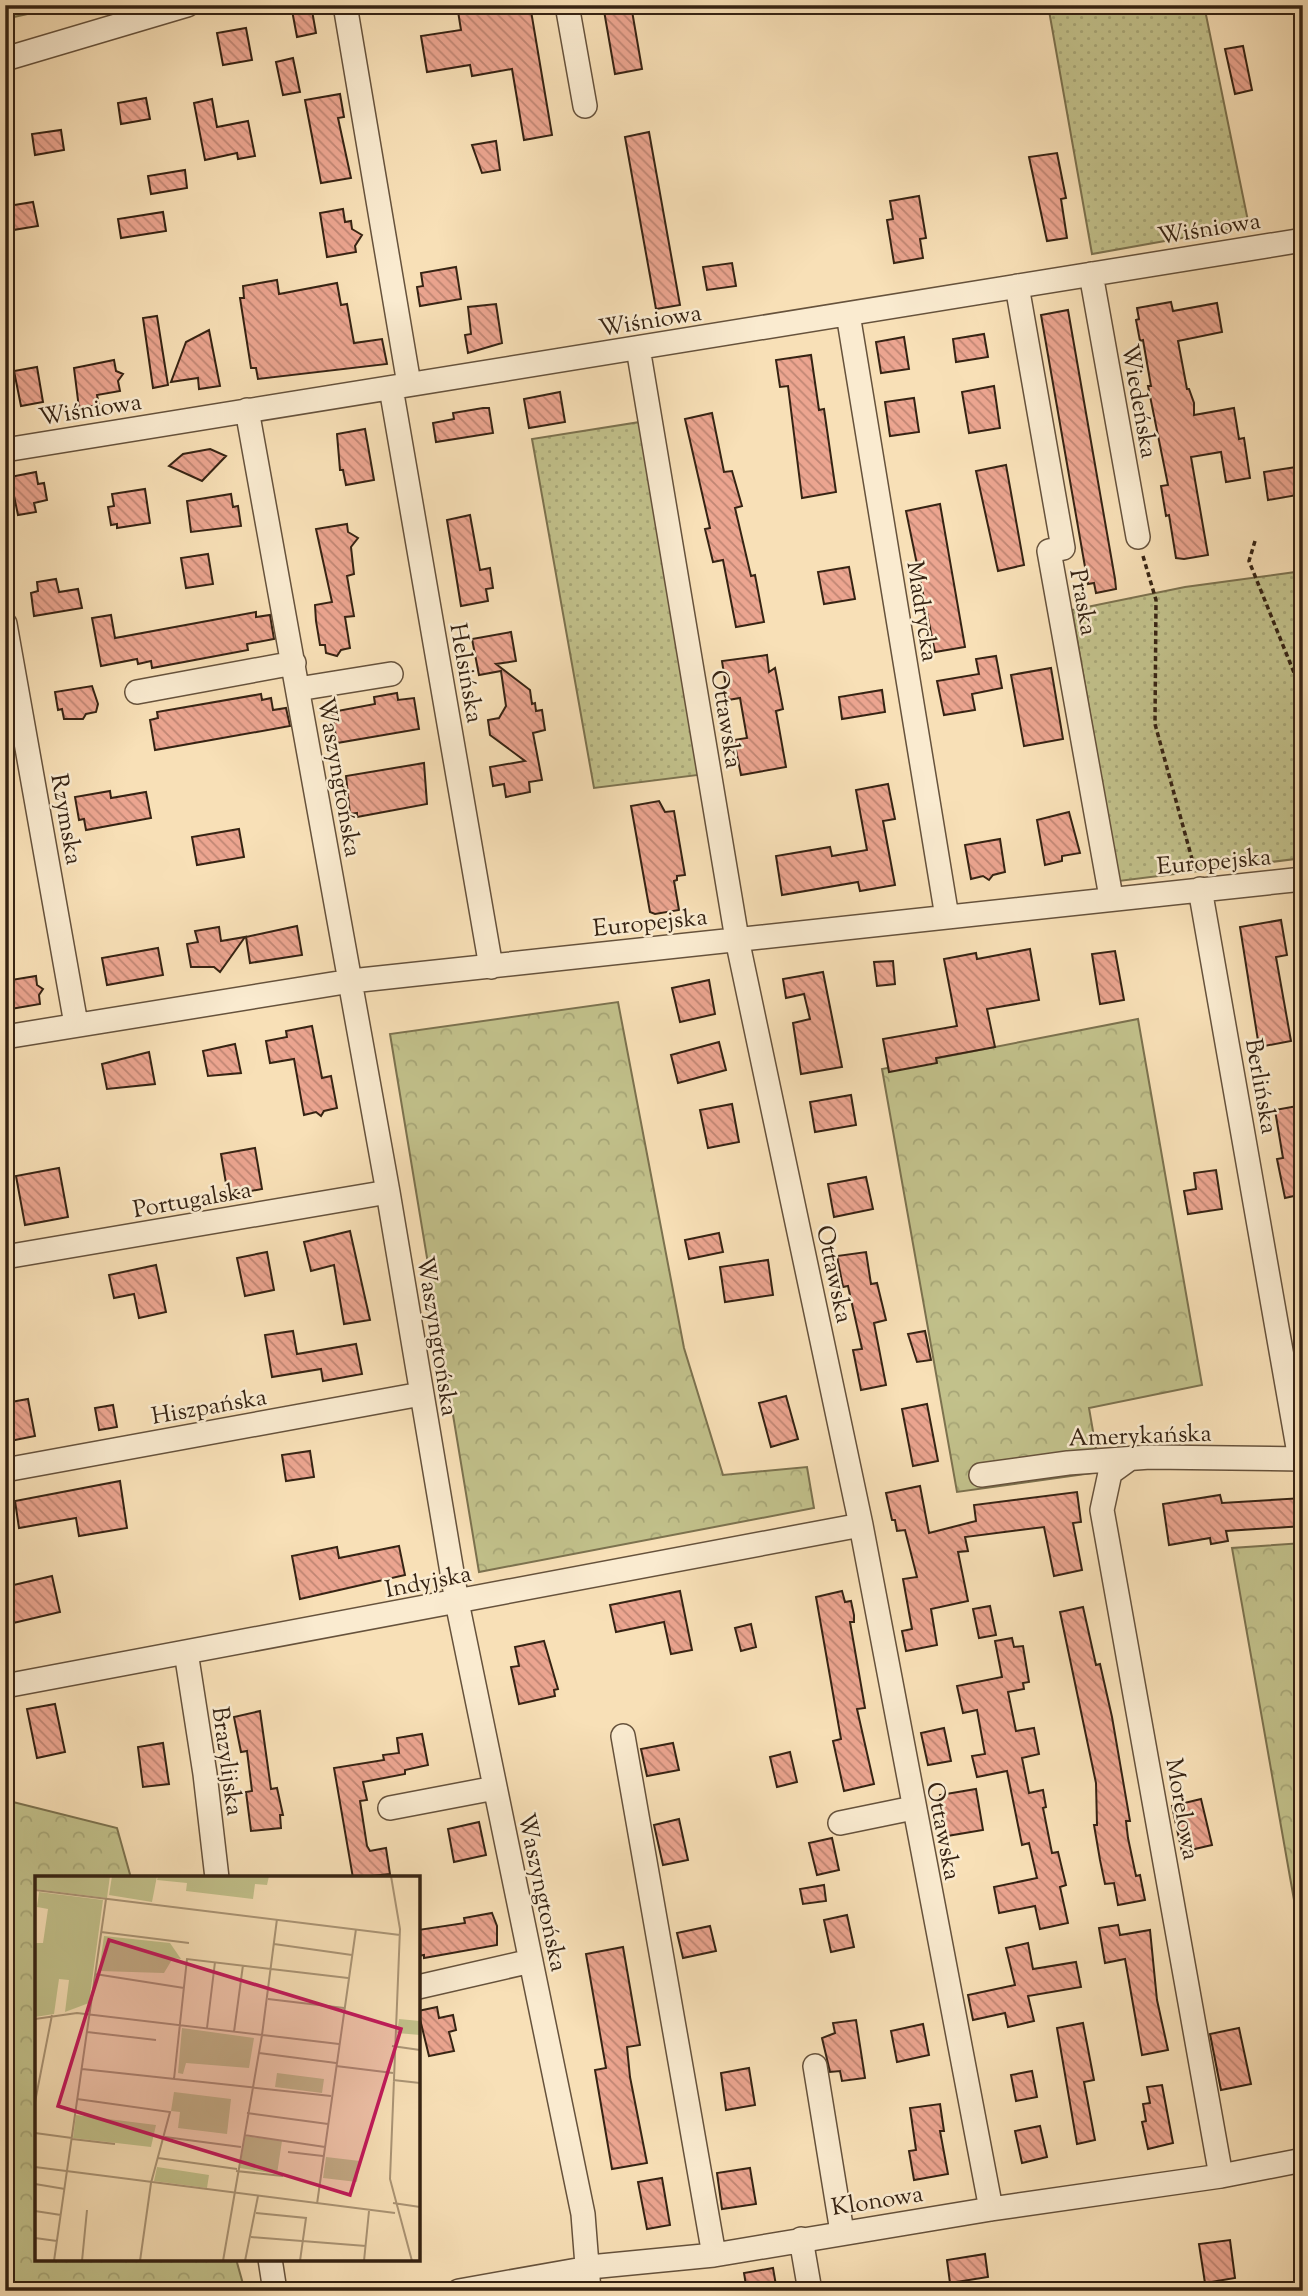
<svg xmlns="http://www.w3.org/2000/svg" width="1308" height="2296" font-family="'Sorts Mill Goudy',serif">
<style>
.grass{fill:url(#grass-dots);stroke:#7c724f;stroke-width:2}
.forest{fill:url(#forest-crowns);stroke:#7c724f;stroke-width:2}
.building{fill:url(#building-back-hatch);stroke:#362313;stroke-width:2}
.lines{fill:none;stroke-linecap:round;stroke-linejoin:round}
.minor-casing{stroke:#66523c;stroke-width:26}
.path{stroke:#362313;stroke-width:3.5;stroke-dasharray:5 3.5;stroke-linecap:butt}
.minor{stroke:#faebd0;stroke-width:23}
.labels{text-anchor:middle;stroke-width:5;stroke-linejoin:round;paint-order:stroke}
.street-label{font-size:24px;fill:#362313;stroke:#faebd0}
.inset-road{fill:none;stroke:#aa9475;stroke-width:2}
.view{fill:#c2185b;fill-opacity:0.15;stroke:#c2185b;stroke-width:3.5}
.inset-edge{fill:none;stroke:#362313;stroke-width:3.5}
</style>
<defs>
<pattern id="grass-dots" width="8" height="8" patternUnits="userSpaceOnUse" patternTransform="scale(1.75)"><rect width="8" height="8" fill="#c2c18b"/><path d="M2 2h.1M6 6h.1" fill="none" stroke="#a7a677" stroke-width="1.8" stroke-linecap="round"/></pattern>
<pattern id="forest-crowns" width="20" height="18" patternUnits="userSpaceOnUse" patternTransform="scale(1.75)"><rect width="20" height="18" fill="#c2c18b"/><path d="M2 6a3 3 0 1 1 6 0M12 15a3 3 0 1 1 6 0" fill="none" stroke="#a7a677"/></pattern>
<pattern id="building-back-hatch" width="6" height="6" patternUnits="userSpaceOnUse" patternTransform="scale(1.75)"><rect width="6" height="6" fill="#eca590"/><path d="M-1 5l2 2M0 0l6 6M5-1l2 2" fill="none" stroke="#c08674"/></pattern>
</defs>
<rect width="100%" height="100%" fill="#f8e0b7"/>
<filter id="stains"><feTurbulence type="fractalNoise" baseFrequency=".00286" numOctaves="4"/><feColorMatrix values="0 0 0 0 .2 0 0 0 0 .09 0 0 0 0 .02 0 0 0 .5 -.17"/></filter>
<radialGradient id="worn" r=".72"><stop offset=".6" stop-color="#630" stop-opacity="0"/><stop offset="1" stop-color="#630" stop-opacity=".3"/></radialGradient>
<path class="grass" d="M5,5H39L41,11L5,19Z
M1048,5H1204L1249,226L1092,254Z
M640,422L698,775L594,788L532,439Z
M1303,571V858L1119,881L1072,610L1185,587Z"/>
<path class="forest" d="M618,1002L684,1348L723,1475L807,1467L814,1508L479,1572L390,1034Z
M1138,1019L1202,1385L1089,1408L1100,1472L957,1492L882,1069Z
M1303,1543V1951L1232,1548Z
M5,1800L117,1828L131,1878H37V2259H236L245,2291H5Z"/>
<path class="building" d="M291,5H311L316,33L297,37Z
M457,5H530L552,135L524,140L512,69L472,76L470,65L427,72L421,36L461,30Z
M603,5H631L642,69L615,74Z
M246,28L252,60L223,65L217,33Z
M1243,46L1252,90L1235,94L1225,49Z
M293,58L300,92L283,95L276,62Z
M340,94L344,117L338,118L351,178L321,183L305,100Z
M146,98L150,119L121,124L118,103Z
M212,99L217,127L248,121L255,156L238,159L237,153L205,160L194,103Z
M61,130L64,150L35,155L32,134Z
M649,132L680,305L656,309L625,137Z
M496,141L500,170L482,173L472,145Z
M1057,153L1066,198L1061,199L1067,238L1047,241L1029,157Z
M185,170L187,188L151,194L148,176Z
M919,196L926,238L920,239L923,258L894,263L887,220L893,219L890,201Z
M33,202L38,226L13,230L8,206Z
M343,209L345,222L351,221L352,229L362,235L355,246L356,252L327,257L320,213Z
M163,212L166,231L121,238L118,219Z
M732,263L736,286L707,290L703,267Z
M456,267L461,299L420,306L417,287L423,286L421,273Z
M277,280L279,294L337,283L341,305L347,304L354,343L382,339L387,364L258,379L256,368H251L240,298H244L243,286Z
M1171,302L1173,311L1217,303L1222,332L1178,341L1187,389H1189L1194,403V415L1234,408L1239,439L1244,438L1250,478L1226,482L1221,452L1191,457L1208,555L1184,559L1176,558L1169,515L1166,516L1161,486L1168,485L1148,386H1151L1143,340L1140,341L1136,320L1139,319L1137,308Z
M496,304L502,343L468,353L465,335L471,334L468,307Z
M1068,310L1115,579L1116,589L1096,593L1094,583L1088,584L1041,315Z
M157,316L168,385L153,388L143,318Z
M209,330L220,386L199,389L198,378L171,382L186,342Z
M984,334L988,357L956,362L953,339Z
M904,337L909,369L881,373L876,342Z
M811,355L819,410L824,409L836,492L802,498L788,386L780,387L776,360Z
M114,360L116,371L123,374L118,381L120,391L97,395L99,405L79,408L74,368Z
M37,367L43,402L21,406L14,371Z
M994,386L1000,428L969,433L962,392Z
M560,392L565,422L529,428L524,399Z
M914,398L919,432L890,436L885,402Z
M483,408H489L493,433L436,442L433,423L454,419L453,413Z
M712,413L724,472L732,471L742,506L735,508L751,576L755,575L764,622L736,627L723,560L713,562L705,529L710,528L685,419Z
M365,429L374,480L346,485L343,470H340L337,434Z
M210,449L226,456L202,481L169,466L183,454Z
M1006,465L1024,565L998,571L976,471Z
M1303,466V494L1268,500L1264,472Z
M36,472L38,484L44,483L47,500L34,503L36,512L18,515L10,477Z
M145,489L150,523L117,528V524L111,525L108,507L114,506L112,494Z
M231,494L233,507L238,506L241,526L191,532L187,501Z
M940,504L965,647L935,652L906,511Z
M470,515L480,570L490,568L493,588L486,589L488,601L461,606L447,520Z
M347,524L348,532L358,538L351,547L354,574L347,576L354,616L345,617L350,648L341,650L337,656L326,653L325,645H320L316,621L315,605L332,602L316,529Z
M208,554L213,584L186,588L181,558Z
M849,567L855,599L824,604L818,572Z
M56,579L59,592L78,589L82,608L34,616L31,593L38,591L37,582Z
M256,612V617L270,615L274,639L247,644L248,650L152,668L151,661L138,664L137,659L101,666L92,618L111,615L115,638Z
M511,632L516,661L496,664L530,690L532,704L535,703L536,711L542,710L545,730L533,733L542,780L529,782L530,792L506,797L504,784L493,786L490,767L525,761L490,735L488,720L499,718L506,706L501,671L479,675L472,639Z
M767,655L769,672L775,668L783,709L776,711L786,767L741,775L734,740L747,738L740,698L728,700L722,661Z
M996,656L1002,688L972,694L975,710L944,715L937,681L979,674L976,659Z
M1051,668L1063,739L1024,746L1011,675Z
M92,686L98,704L96,712L86,714L83,719H64L62,709L58,710L55,692Z
M882,690L885,712L842,719L839,697Z
M397,693L398,700L414,698L419,729L337,743L332,712L375,704L374,697Z
M261,694L262,700L271,698L273,710L286,708L290,726L155,750L150,720L158,718L157,712Z
M424,763L427,804L357,817V813L350,814L346,776Z
M888,784L895,819L883,821L895,885L860,891L858,882L782,895L776,856L830,847L832,856L867,850L856,790Z
M110,791L111,798L146,792L151,818L86,830L84,819L79,820L75,797Z
M659,801L665,812L674,811L685,875L677,876V880L674,881L679,910L655,914L650,912L631,806Z
M1069,812L1080,853L1062,856V861L1045,865L1037,820Z
M239,829L244,857L197,865L192,837Z
M1000,839L1005,872L993,875L989,880L983,876L971,879L965,845Z
M1281,920L1287,955L1276,957L1291,1041L1259,1047L1240,927Z
M297,926L302,955L250,963L246,937Z
M219,927L221,941L245,937L220,972L214,967H191L187,944L198,942L195,931Z
M158,948L163,975L107,985L102,958Z
M1030,949L1039,1000L987,1009L995,1047L936,1058L937,1063L889,1072L883,1039L957,1026L944,959L976,953L977,959Z
M1115,951L1124,1000L1100,1004L1092,954Z
M893,961L895,984L877,986L874,962Z
M823,972L842,1067L801,1074L793,1023L810,1019L804,994L786,998L783,979Z
M36,976L37,985L43,989L39,995L40,1004L5,1010V981Z
M709,980L715,1014L680,1022L672,988Z
M312,1026L322,1078L331,1076L337,1108L324,1111L321,1116L316,1112L304,1115L294,1059L270,1063L266,1041L287,1037L286,1031Z
M719,1042L726,1070L678,1083L671,1055Z
M235,1044L241,1073L208,1076L203,1051Z
M149,1052L155,1084L107,1089L102,1064Z
M851,1095L856,1125L815,1132L810,1102Z
M732,1104L739,1142L708,1148L700,1110Z
M1303,1105V1194L1285,1198L1277,1159L1283,1158L1275,1110Z
M255,1148L262,1189L228,1195L221,1154Z
M59,1168L68,1217L25,1225L16,1176Z
M1216,1170L1222,1209L1188,1214L1184,1191L1196,1189L1194,1173Z
M866,1177L873,1209L834,1217L828,1184Z
M350,1231L370,1320L344,1324L334,1265L311,1271L304,1242Z
M719,1233L723,1252L689,1259L685,1240Z
M267,1252L274,1290L245,1296L237,1258Z
M866,1252L871,1284L877,1283L886,1320L874,1323L886,1385L861,1390L853,1350L862,1349L848,1286L843,1287L837,1256Z
M768,1260L773,1295L725,1302L720,1267Z
M156,1265L166,1312L139,1318L134,1294L114,1298L109,1275Z
M293,1331L297,1354L356,1344L362,1374L323,1381L321,1369L272,1377L265,1335Z
M925,1331L931,1360L917,1362L908,1334Z
M786,1396L798,1439L771,1447L759,1403Z
M28,1399L35,1436L5,1442V1403Z
M927,1404L938,1461L913,1466L902,1409Z
M113,1405L117,1427L99,1430L95,1408Z
M310,1451L314,1477L286,1481L282,1455Z
M120,1481L127,1528L79,1536L76,1518L19,1528L15,1501Z
M920,1486L929,1533L976,1521L974,1505L1077,1492L1081,1522L1073,1523L1082,1570L1054,1576L1044,1527L965,1537L968,1551L958,1552L968,1601L931,1609L937,1645L906,1651L902,1631L912,1629L903,1579L917,1577L905,1530L897,1531L895,1520H892L886,1493Z
M1220,1495L1222,1503L1303,1498V1526L1226,1531L1228,1541L1211,1544L1210,1538L1169,1545L1163,1504Z
M399,1546L405,1575L300,1599L292,1556L337,1547L339,1558Z
M52,1576L60,1612L9,1624L5,1587Z
M680,1591L692,1650L671,1654L664,1622L616,1632L610,1605Z
M842,1591L845,1602L851,1601L854,1615V1622H850L865,1708L857,1709L874,1784L844,1791L833,1741L841,1739L816,1597Z
M990,1606L996,1635L979,1638L973,1609Z
M1083,1607L1096,1665L1100,1664L1112,1717L1130,1821H1126L1128,1838L1136,1876L1140,1875L1145,1900L1118,1905L1114,1883L1105,1884L1100,1860L1094,1825H1097L1096,1783L1060,1612Z
M751,1624L756,1647L741,1651L735,1628Z
M1012,1638L1014,1647L1023,1646L1029,1682L1023,1683L1024,1689L1008,1692L1016,1731L1034,1728L1039,1754L1022,1758L1029,1793L1043,1790L1046,1807L1043,1808L1052,1853L1058,1852L1066,1885L1060,1887L1068,1923L1040,1929L1035,1906L999,1913L994,1887L1037,1878L1029,1843L1022,1845L1007,1771L977,1777L972,1756L985,1754L977,1710L963,1713L957,1686L1002,1677L995,1641Z
M544,1641L558,1689L554,1690L555,1696L519,1704L511,1667L519,1666L515,1647Z
M55,1704L65,1752L37,1758L27,1709Z
M260,1711L271,1789L277,1788L283,1815H280L281,1828L251,1831L246,1792L252,1791L247,1751L241,1752L234,1717Z
M944,1728L951,1761L928,1765L921,1733Z
M422,1734L428,1765L405,1770V1774L363,1782L367,1800L360,1801L367,1846L370,1851L386,1848L390,1874L353,1878L334,1768L384,1760L383,1755L399,1753L397,1738Z
M163,1743L169,1784L143,1787L138,1747Z
M673,1743L679,1770L647,1776L641,1749Z
M790,1752L797,1782L777,1787L770,1757Z
M976,1789L983,1830L947,1836L940,1795Z
M1201,1799L1212,1845L1182,1852L1172,1806Z
M679,1819L688,1860L663,1865L654,1825Z
M479,1822L486,1855L454,1862L448,1829Z
M832,1838L839,1870L817,1875L809,1843Z
M824,1885L826,1901L803,1904L800,1889Z
M492,1913L497,1926V1945L424,1958V1955L418,1956V1930L465,1923L464,1918Z
M847,1915L854,1947L831,1952L824,1920Z
M1118,1925L1120,1935L1150,1930L1157,2000L1168,2050L1142,2055L1125,1959L1105,1963L1099,1928Z
M710,1926L716,1951L683,1958L677,1933Z
M1028,1943L1033,1969L1076,1962L1081,1987L1028,1996L1034,2021L1008,2027L1005,2013L973,2020L968,1995L1015,1985L1006,1948Z
M623,1947L640,2045L627,2047L630,2077L647,2163L612,2169L595,2070L606,2068L586,1954Z
M437,2007L439,2018L453,2015L456,2030L449,2032L454,2051L429,2056L418,2011Z
M856,2020L865,2078L842,2081L840,2071L830,2072L822,2038L835,2033L833,2023Z
M1083,2023L1094,2080L1084,2082L1095,2140L1077,2144L1057,2028Z
M923,2024L929,2055L897,2062L891,2031Z
M1239,2028L1251,2084L1221,2090L1210,2034Z
M749,2068L755,2105L726,2110L721,2073Z
M1032,2071L1037,2097L1016,2101L1011,2075Z
M1162,2085L1173,2143L1148,2149L1142,2122L1146,2121L1143,2104L1150,2103L1147,2087Z
M940,2104L944,2131H940L948,2174L914,2180L909,2151L916,2150L910,2108Z
M1040,2126L1047,2157L1022,2163L1015,2131Z
M750,2168L756,2204L722,2209L717,2173Z
M662,2178L670,2225L647,2229L638,2182Z
M1230,2240L1235,2278L1205,2283L1199,2244Z
M985,2254L988,2277L950,2283L947,2260Z
M773,2268L777,2291H747L744,2273Z"/>
<g class="lines">
<defs>
<path id="minor" d="M345,5L409,384
M567,5L585,106
M5,59L187,5
M1091,274L1138,537
M1017,286L1063,548L1049,551L1111,897
M848,314L947,917
M638,348L737,939L861,1525L991,2209
M391,388L491,967
M247,410L388,1192L457,1602L583,2214L589,2291
M5,450L1303,240
M5,624L76,1024
M298,689L391,674
M137,692L294,663
M1200,889L1300,1459
M5,1037L351,981L1303,879
M5,1257L388,1192
M1128,1460L1110,1473L1102,1510L1221,2176
M5,1470L421,1394
M981,1475L1068,1463L1150,1457L1303,1459
M186,1652L205,1774L217,1878
M5,1686L861,1525
M623,1736L714,2255
M390,1808L495,1788
M840,1823L913,1808
M418,1987L531,1961
M815,2066L842,2232
M801,2239L810,2291
M270,2259L275,2291
M459,2291L600,2266L714,2255L991,2209L1221,2176L1303,2160"/>
</defs>
<use href="#minor" class="minor-casing"/>
<path class="path" d="M1255,541L1249,561L1303,695
M1143,556L1156,600L1155,724L1195,870"/>
<use href="#minor" class="minor"/>
</g>
<g class="labels">
<g class="street-label">
<text transform="translate(1209 228) rotate(-9)" y="8">Wiśniowa</text>
<text transform="translate(650 320) rotate(-9)" y="8">Wiśniowa</text>
<text transform="translate(1140 401) rotate(80)" y="8">Wiedeńska</text>
<text transform="translate(90 409) rotate(-9)" y="8">Wiśniowa</text>
<text transform="translate(1084 602) rotate(80)" y="8">Praska</text>
<text transform="translate(923 611) rotate(81)" y="8">Madrycka</text>
<text transform="translate(467 673) rotate(80)" y="8">Helsińska</text>
<text transform="translate(727 719) rotate(81)" y="8">Ottawska</text>
<text transform="translate(340 777) rotate(80)" y="8">Waszyngtońska</text>
<text transform="translate(67 819) rotate(80)" y="8">Rzymska</text>
<text transform="translate(1214 861) rotate(-5)" y="8">Europejska</text>
<text transform="translate(650 922) rotate(-6)" y="8">Europejska</text>
<text transform="translate(1262 1086) rotate(80)" y="8">Berlińska</text>
<text transform="translate(192 1199) rotate(-10)" y="8">Portugalska</text>
<text transform="translate(835 1274) rotate(78)" y="8">Ottawska</text>
<text transform="translate(438 1336) rotate(81)" y="8">Waszyngtońska</text>
<text transform="translate(209 1406) rotate(-10)" y="8">Hiszpańska</text>
<text transform="translate(1140 1435) rotate(-2)" y="8">Amerykańska</text>
<text transform="translate(428 1581) rotate(-11)" y="8">Indyjska</text>
<text transform="translate(228 1761) rotate(82)" y="8">Brazylijska</text>
<text transform="translate(1183 1809) rotate(80)" y="8">Morelowa</text>
<text transform="translate(944 1831) rotate(79)" y="8">Ottawska</text>
<text transform="translate(543 1892) rotate(78)" y="8">Waszyngtońska</text>
<text transform="translate(877 2200) rotate(-9)" y="8">Klonowa</text>
</g>
</g>
<g transform="translate(35 1876)">
<rect width="385" height="385" fill="#f8e0b7"/>
<path d="M364,143L385,145V159L362,157ZM242,197L289,203L287,217L240,211ZM210,260L247,265L242,298L205,292ZM291,281L325,285L322,306L288,302ZM122,291L174,299L172,312L119,305Z" fill="#c2c18b"/>
<path d="M0,0H75L72,22L0,13ZM123,0H234L232,9L220,8L218,23L151,15L152,7L122,4ZM4,16L68,24L54,127L30,136L34,104L24,103L19,138L0,141V67H8L13,33L2,31ZM69,60L135,67L146,83L138,82L129,97L64,95ZM147,152L219,162L214,192L151,187L148,198L143,197ZM139,216L196,223L192,258L143,252L145,236L136,235ZM41,239L121,249L116,271L38,262Z" fill="#c2c18b"/>
<path d="M77,0H122L117,26L74,19Z" fill="#c2c18b"/>
<path class="inset-road" d="M356,0L365,53L355,303L377,385M0,14L365,59M66,56L154,67M239,68L317,79M60,98L149,112M233,123L309,132M0,143L42,137L304,168M172,152L180,86M52,156L121,164M199,156L208,89M357,170L385,174M224,177L301,187M301,190L358,197M47,193L296,220M139,203L152,83L313,102M358,204L385,207M42,223L135,236L116,307L105,385M0,226L17,139M212,237L293,248M0,257L37,262M209,259L290,271M130,261L206,271M37,263L80,268M253,276L288,280M123,282L202,293M0,291L360,337M201,295L248,300M0,308L30,313M358,327L385,331M282,328L321,53M0,335L26,339M221,337L271,342L265,385M216,361L331,370M0,362L22,365M19,385L71,23M47,385L52,334M188,385L227,159L242,43M210,385L223,320M329,385L334,335"/>
<path class="view" d="M74,64L366,153L315,319L23,230Z"/>
<rect width="385" height="385" class="inset-edge"/>
</g>
<rect width="1308" height="2296" fill="none" stroke="#f8e0b7" stroke-width="28"/>
<rect x="7" y="7" width="1294" height="2282" fill="none" stroke="#362313" stroke-width="3.5"/>
<rect x="14" y="14" width="1280" height="2268" fill="none" stroke="#362313" stroke-width="2"/>
<rect width="100%" height="100%" filter="url(#stains)"/>
<rect width="100%" height="100%" fill="url(#worn)"/>
</svg>
